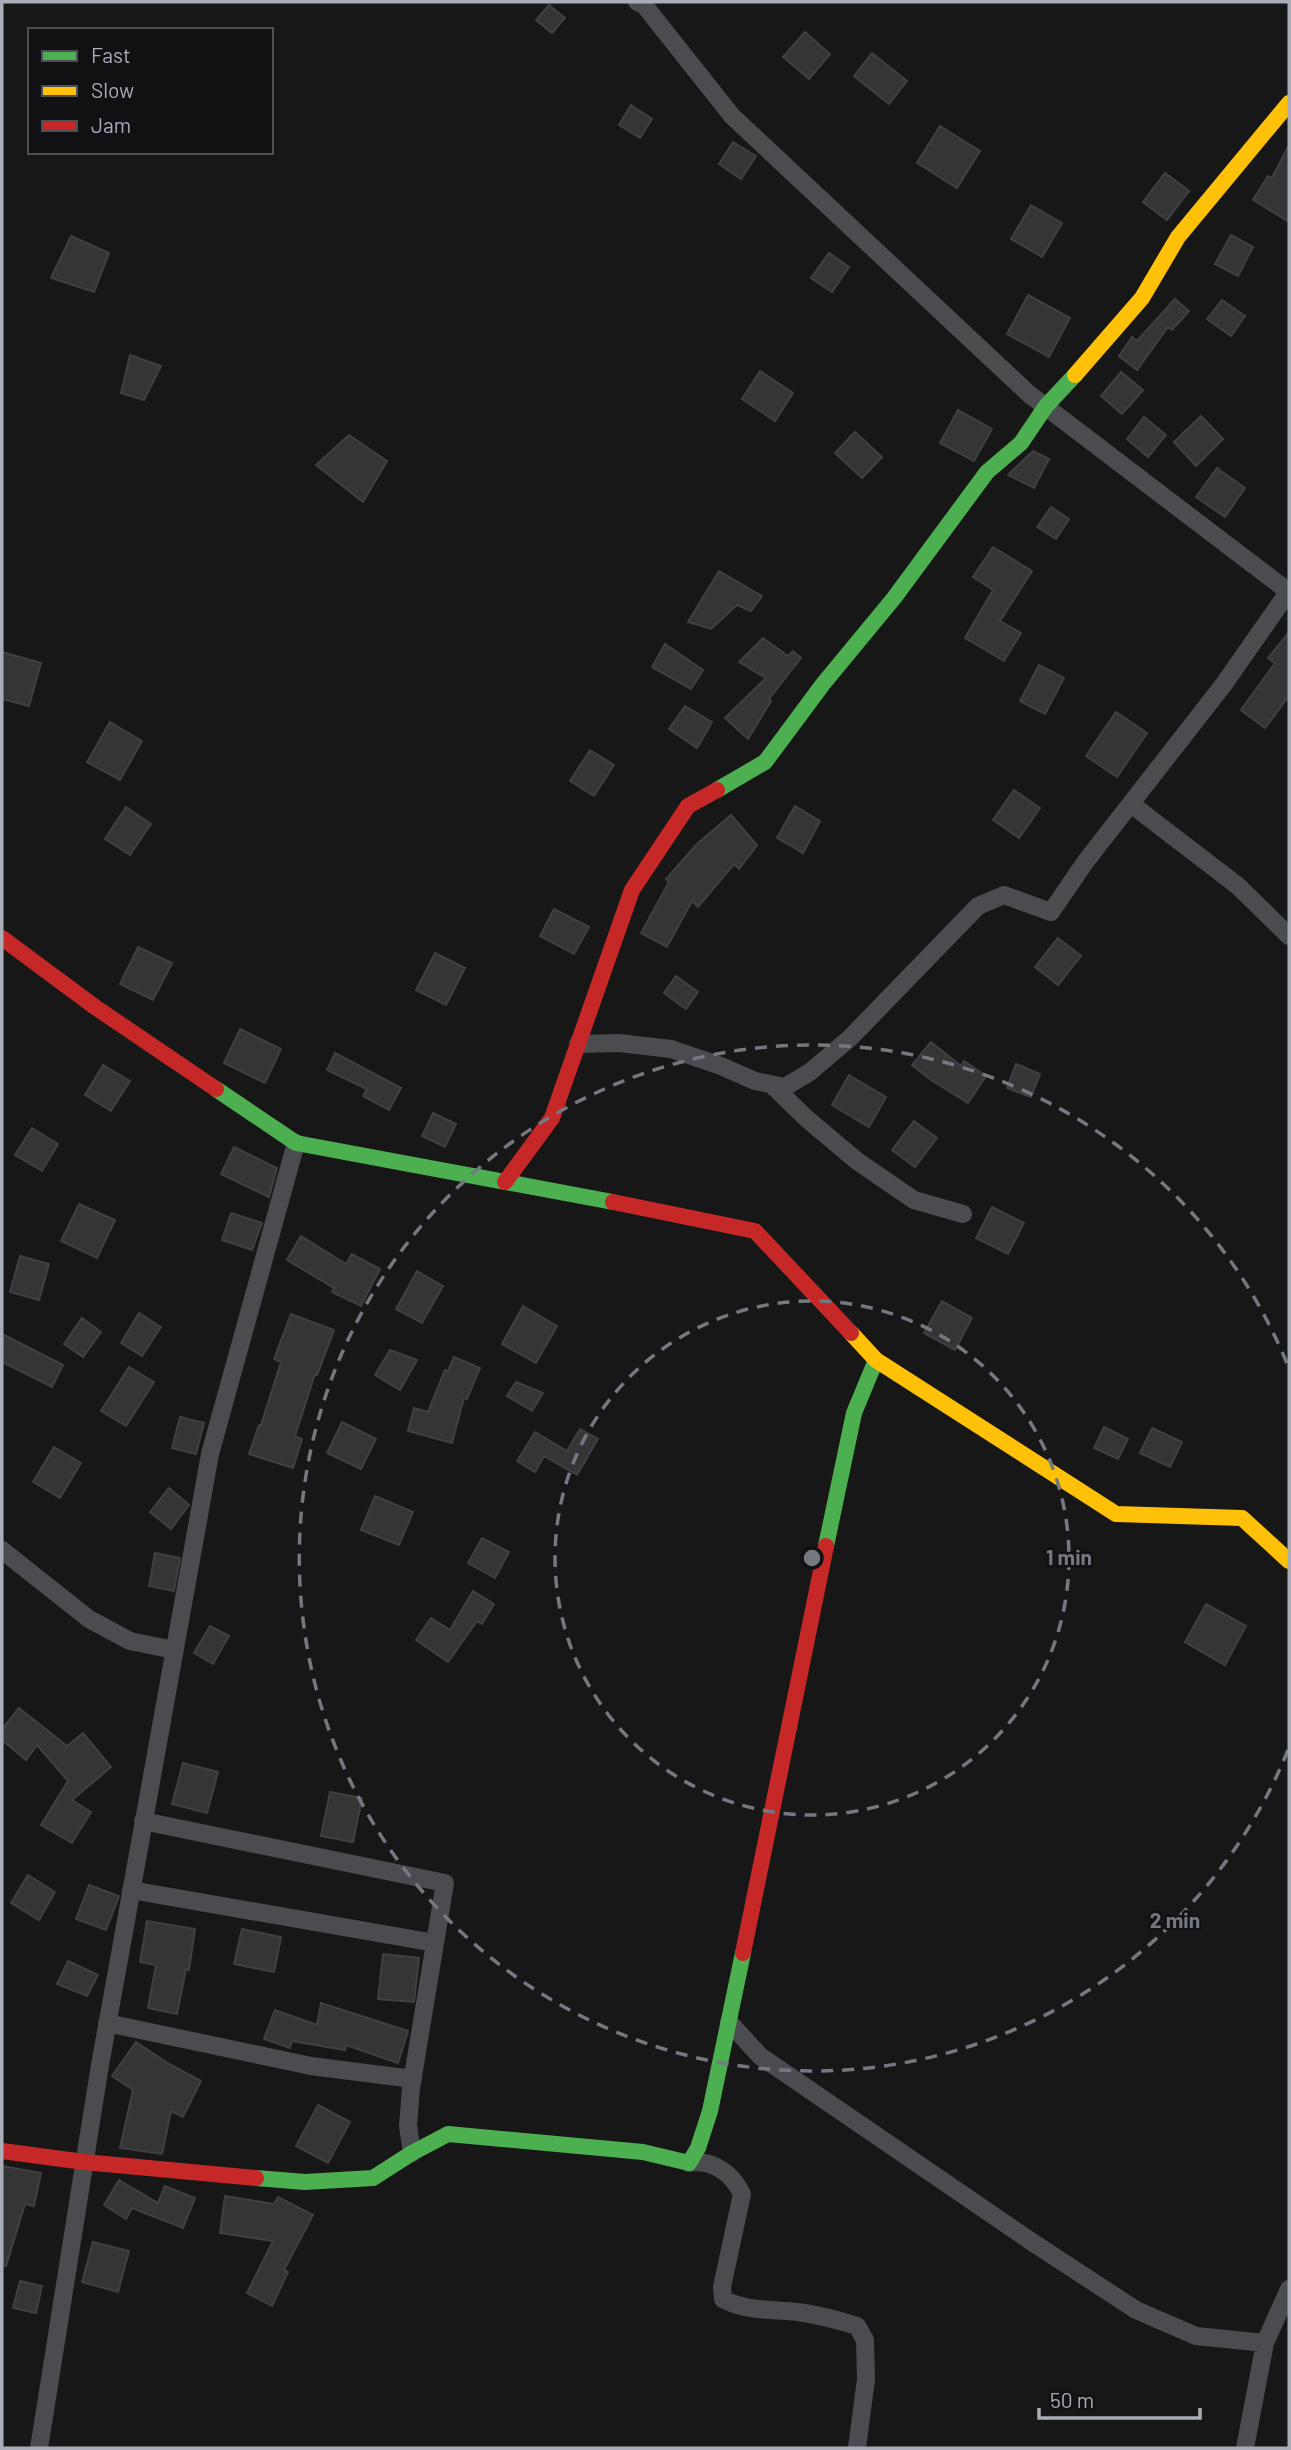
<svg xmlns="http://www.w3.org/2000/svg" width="1291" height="2450" font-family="Barlow,sans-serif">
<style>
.building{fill:#353536;stroke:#3f4043;stroke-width:2}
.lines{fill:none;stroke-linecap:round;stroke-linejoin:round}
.street{stroke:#4b4c50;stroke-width:18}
.fast{stroke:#4caf50;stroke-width:16}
.slow{stroke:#ffc107;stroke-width:16}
.jam{stroke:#c62828;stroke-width:16}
.ring{fill:none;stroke:#757880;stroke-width:3.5;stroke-dasharray:12 9}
.centre{fill:#757880;stroke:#111113;stroke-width:3.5}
.ring-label{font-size:21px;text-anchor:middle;font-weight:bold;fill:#757880;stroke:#111113;stroke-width:5;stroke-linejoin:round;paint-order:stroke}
</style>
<rect width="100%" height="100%" fill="#171717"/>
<path class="building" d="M549,5L565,18L552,33L536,20Z
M805,32L830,54L809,79L783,57Z
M872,53L907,81L889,104L854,76Z
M631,105L652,119L640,138L619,125Z
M940,126L980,151L957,188L917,163Z
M733,142L756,156L741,179L719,164Z
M1289,145V222L1253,200L1268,176L1272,178Z
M1165,173L1189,191L1167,220L1143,202Z
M1031,205L1062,223L1042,257L1011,239Z
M1231,235L1253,247L1238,276L1215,264Z
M71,236L109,253L94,292L51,278Z
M829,253L849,267L832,292L811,278Z
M1028,295L1070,318L1049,357L1007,334Z
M1175,299L1189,311L1172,330L1168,327L1137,370L1119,356L1132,337L1137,341Z
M1222,300L1245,316L1231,336L1207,319Z
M130,355L161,366L144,400L121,393Z
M760,371L793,393L775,421L742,399Z
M1121,372L1143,390L1122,414L1101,396Z
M958,410L992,429L974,461L940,443Z
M1201,416L1223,439L1196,466L1174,442Z
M1144,417L1166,435L1148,457L1127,439Z
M855,432L882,457L862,478L835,453Z
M349,435L387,461L363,502L316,465Z
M1033,451L1049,459L1034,488L1008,475Z
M1217,468L1245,488L1225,517L1196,497Z
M1051,507L1069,519L1056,539L1037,527Z
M993,547L1032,571L1000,621L1021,633L1004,661L965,638L993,590L973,577Z
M719,571L762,596L751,611L737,605L711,629L688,622Z
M1289,632V696L1265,728L1241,710L1275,663L1268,658Z
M763,638L788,656L793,651L801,658L769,699L771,701L748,739L725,718L766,678L739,662Z
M665,644L703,670L691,689L652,667Z
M2,652L41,663L29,706L2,699Z
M1039,665L1064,678L1045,714L1020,701Z
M685,706L712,722L697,748L669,729Z
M1116,712L1147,733L1117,777L1086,756Z
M110,722L142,741L120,780L87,762Z
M590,750L614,765L594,796L570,781Z
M1014,790L1040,808L1019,838L993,820Z
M795,806L820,821L803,853L777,838Z
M126,807L151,824L130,855L105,839Z
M731,815L757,845L739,869L734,864L698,907L692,901L667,947L641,933L669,882L666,879L697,844Z
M554,909L589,927L574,954L540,936Z
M1058,938L1081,956L1058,985L1035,967Z
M138,947L172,963L153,1000L120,984Z
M435,953L465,968L446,1005L416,990Z
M676,976L698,992L686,1009L664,993Z
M240,1029L281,1049L265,1083L224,1063Z
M931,1042L961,1066L964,1061L986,1076L968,1103L931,1080L912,1065Z
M335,1053L401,1088L389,1110L363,1096L367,1089L327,1070Z
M1016,1064L1040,1074L1031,1097L1007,1088Z
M103,1065L130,1081L111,1111L85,1095Z
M849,1075L886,1097L869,1127L832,1105Z
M433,1113L456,1124L445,1147L422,1136Z
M914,1121L937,1138L915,1167L892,1150Z
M32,1128L58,1144L42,1171L15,1155Z
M234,1147L277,1168L269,1197L221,1174Z
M79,1204L115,1220L97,1258L61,1241Z
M992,1207L1024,1223L1008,1254L976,1238Z
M231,1213L262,1223L252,1250L222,1240Z
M301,1236L346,1264L352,1254L380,1269L361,1306L332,1292L334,1288L287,1260Z
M20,1256L49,1264L39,1300L10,1292Z
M417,1271L443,1286L422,1323L396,1309Z
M942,1301L972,1318L955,1350L924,1333Z
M523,1306L557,1326L536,1363L502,1344Z
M139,1313L161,1327L142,1356L121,1343Z
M291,1314L334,1330L317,1375L315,1374L295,1436L302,1439L293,1468L249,1454L259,1425H261L281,1362L274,1359Z
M82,1318L101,1332L83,1357L64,1344Z
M2,1334L63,1365L52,1387L2,1362Z
M390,1350L417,1360L400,1390L375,1375Z
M454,1357L480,1368L467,1399L464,1398L452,1443L408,1431L414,1408L428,1412L445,1370L448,1371Z
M129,1367L154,1382L126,1426L101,1411Z
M516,1382L543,1393L532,1411L507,1396Z
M180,1417L204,1423L196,1454L172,1448Z
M342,1422L376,1439L361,1469L327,1453Z
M1104,1427L1128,1439L1118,1459L1094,1448Z
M1152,1428L1182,1442L1170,1467L1140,1453Z
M580,1429L598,1439L577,1475L544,1456L535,1472L517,1461L535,1432L567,1451Z
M54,1447L81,1463L60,1498L33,1482Z
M169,1488L189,1505L171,1529L150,1512Z
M375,1496L413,1512L399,1545L361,1530Z
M482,1538L509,1552L495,1578L468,1563Z
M155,1553L180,1558L174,1591L149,1586Z
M473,1591L494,1604L482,1624L477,1621L448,1662L416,1640L431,1618L450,1630Z
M1206,1604L1246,1626L1225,1665L1185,1642Z
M210,1626L229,1636L213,1664L194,1653Z
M19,1708L67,1746L83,1733L111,1767L72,1800L91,1812L72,1843L41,1825L68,1781L37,1745L26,1760L2,1740V1729Z
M183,1763L218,1772L207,1813L172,1804Z
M330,1792L362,1798L353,1842L321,1836Z
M28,1875L55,1892L39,1920L11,1903Z
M89,1885L119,1896L106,1930L76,1919Z
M147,1921L195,1929L189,1970L186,1969L177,2014L148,2008L156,1965L140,1962Z
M242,1929L281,1937L274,1972L234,1964Z
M383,1954L419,1958L414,2002L378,1999Z
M68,1961L98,1975L87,1996L57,1984Z
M321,2003L408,2031L398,2063L346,2045L345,2050L292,2041L290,2048L264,2039L275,2010L317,2025Z
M136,2042L169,2064L201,2081L183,2117L171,2111L162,2154L120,2148L133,2090L112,2076Z
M318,2105L350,2122L328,2163L296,2146Z
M2,2166L41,2173L34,2206L25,2204L6,2266H2Z
M119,2180L158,2203L165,2186L195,2198L183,2228L132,2208L126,2219L104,2205Z
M225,2196L274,2204L278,2197L313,2215L284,2270L288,2272L272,2306L247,2293L273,2241L220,2233Z
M93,2242L129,2251L118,2292L82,2282Z
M20,2281L42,2286L36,2313L13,2308Z"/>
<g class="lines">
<path class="street" d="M637,2L644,5L732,116L1029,394L1289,592
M1131,804L1238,886L1289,936
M578,1044L619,1043L671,1049L721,1066L755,1081L785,1087L810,1072L850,1038L978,906L1004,895L1051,912L1086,861L1224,684L1289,591
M771,1084L806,1118L857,1161L914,1200L963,1214
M2,1550L89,1619L130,1641L174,1650
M131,1890L435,1943L445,1883L143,1821
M729,2022L760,2056L1032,2242L1136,2310L1196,2336L1265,2343
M107,2023L311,2066L413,2079
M412,2153L408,2126L411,2088L435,1943
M689,2163C712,2159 732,2173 742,2194L722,2287L723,2299C747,2312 772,2309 798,2312C819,2315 838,2320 857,2326L865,2340L866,2379L857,2448
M39,2448L100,2065L210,1454L296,1143
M1245,2448L1265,2343L1289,2289"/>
<path class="fast" d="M717,790L765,762L823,684L894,598L987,472L1021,443L1046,406L1075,375
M216,1089L296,1143L613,1202
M826,1546L854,1413L876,1360
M256,2178L305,2182L373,2178L412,2153L448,2134L643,2152L689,2163L698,2148L710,2111L743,1953"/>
<path class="slow" d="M1075,375L1142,298L1178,237L1289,103
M851,1333L876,1360L1116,1514L1242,1518L1289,1561"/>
<path class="jam" d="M2,938L95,1007L216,1089
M505,1182L552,1118L632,890L688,806L717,790
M613,1202L755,1231L851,1333
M743,1953L826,1546
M2,2151L84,2162L256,2178"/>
</g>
<g class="ring">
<circle cx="812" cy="1558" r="257"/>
<path d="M1288 1750A513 513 0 1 1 1288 1366"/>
</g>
<circle cx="812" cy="1558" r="10" class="centre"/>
<g class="ring-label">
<text x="1069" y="1565">1 min</text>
<text x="1175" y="1928">2 min</text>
</g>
<rect width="1291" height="2450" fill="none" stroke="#a8adb8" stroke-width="7"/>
<rect x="28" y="28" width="245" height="126" fill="#111113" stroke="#4d4f55" stroke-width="2"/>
<rect x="42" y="51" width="35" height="10" fill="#4caf50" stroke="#4d4f55" stroke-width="2"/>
<text x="91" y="63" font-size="21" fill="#a8adb8">Fast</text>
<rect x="42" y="86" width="35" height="10" fill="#ffc107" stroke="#4d4f55" stroke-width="2"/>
<text x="91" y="98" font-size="21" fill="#a8adb8">Slow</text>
<rect x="42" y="121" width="35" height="10" fill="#c62828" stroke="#4d4f55" stroke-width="2"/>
<text x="91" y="133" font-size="21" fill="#a8adb8">Jam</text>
<path d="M1039 2408v10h161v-10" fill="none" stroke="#a8adb8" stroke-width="3.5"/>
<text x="1050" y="2408" font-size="21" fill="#a8adb8" stroke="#111113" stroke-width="5" paint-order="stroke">50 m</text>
</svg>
